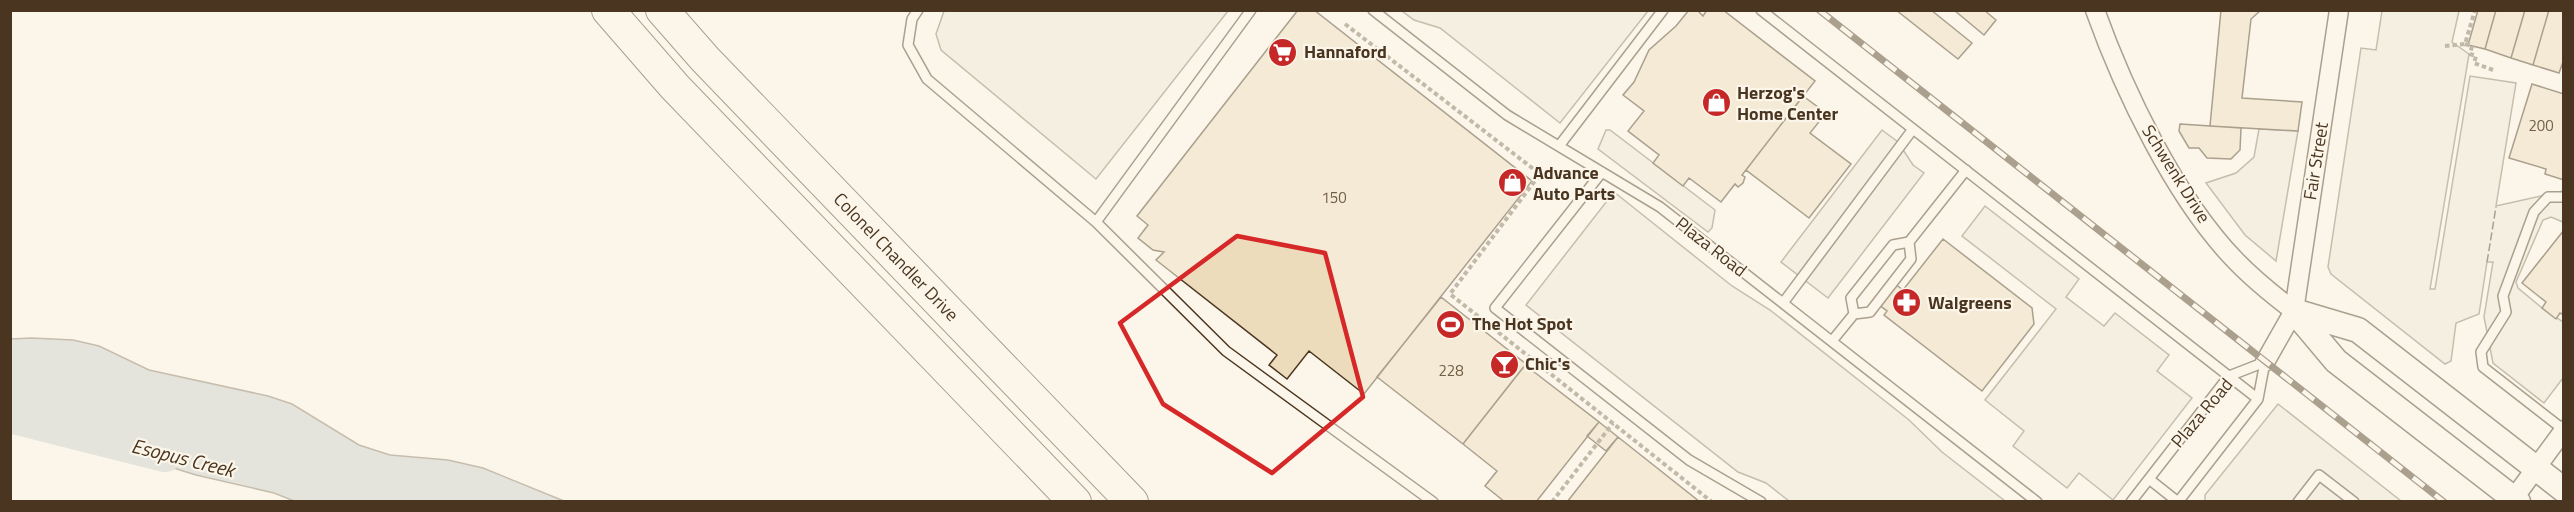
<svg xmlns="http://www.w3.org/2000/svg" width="2574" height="512" font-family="'Titillium Web',sans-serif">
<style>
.parking{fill:#ede7d9;stroke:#887966;stroke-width:1.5}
.water{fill:#c9cecd;stroke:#887966;stroke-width:1.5}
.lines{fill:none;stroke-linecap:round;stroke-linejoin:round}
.river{stroke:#c9cecd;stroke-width:38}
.building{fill:#ecdcbc;stroke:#4a3520;stroke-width:1.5}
.service-casing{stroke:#4a3520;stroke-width:12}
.minor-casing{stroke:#4a3520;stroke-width:21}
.tertiary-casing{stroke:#4a3520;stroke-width:27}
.trunk-casing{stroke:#4a3520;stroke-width:34}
.path{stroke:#7f6f5c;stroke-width:4;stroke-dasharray:4.5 3;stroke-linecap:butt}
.service{stroke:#fbf6e9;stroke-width:9}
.minor{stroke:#fbf6e9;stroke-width:18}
.tertiary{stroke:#fbf6e9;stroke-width:24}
.trunk{stroke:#fbf6e9;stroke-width:32}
.rail-casing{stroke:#4a3520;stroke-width:7}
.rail{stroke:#fbf6e9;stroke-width:4.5;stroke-dasharray:14;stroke-linecap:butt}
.fence{stroke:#4a3520;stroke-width:1.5;stroke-dasharray:8 3;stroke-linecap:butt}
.marked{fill:none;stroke:#d62828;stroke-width:4.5;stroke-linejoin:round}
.labels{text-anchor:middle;stroke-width:4.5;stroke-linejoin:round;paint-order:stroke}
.number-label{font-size:15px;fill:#725f47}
.poi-label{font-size:18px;font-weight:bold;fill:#4a3520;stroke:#fbf6e9;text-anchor:start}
.street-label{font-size:18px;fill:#4a3520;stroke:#fbf6e9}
.water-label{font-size:20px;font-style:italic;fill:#4a3520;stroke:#fbf6e9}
</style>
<rect width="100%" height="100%" fill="#fbf6e9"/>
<path class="parking" d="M944,11V10L1228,11L1096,179L941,50L936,34Z
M1402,11H1648L1560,123L1440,28L1414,20Z
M2382,11H2459L2452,42L2469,54L2430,289H2435L2470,76L2516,83L2496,206L2563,191V222L2551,217L2543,220L2516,282L2518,288L2542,308L2563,322V378L2544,403L2493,363L2484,317L2493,262H2487L2479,314L2456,323L2451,361L2445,364L2331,274L2328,267L2361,48L2376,50Z
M2259,129L2298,131L2276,261L2245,235L2206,183L2236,173L2254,157Z
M1606,130H1610L1715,210L1712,228L1708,232L1598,149Z
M1882,130L1898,142L1913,165L1924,173L1828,298L1781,262Z
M1614,192L1732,286L1770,310L1909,420L1942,452L2005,501H1789L1766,483L1738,472L1526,305Z
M1985,206L2079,279L2066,297L2104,326L2115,313L2169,355L2157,371L2192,398L2113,500L2079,473L2067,488L2013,446L2024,431L1985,400L2056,309L1962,236Z
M2278,404L2401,501L2205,502V495Z"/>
<path class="water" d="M32,338L73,340L99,346L149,370L268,396L292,404L359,445L390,455L448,460L483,468L564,501H294L274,493L196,475L141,458L106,434L88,426L30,413L11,414V339Z"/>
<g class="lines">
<path class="river" d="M10,414L165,453"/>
</g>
<path class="building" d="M1298,10H1314L1532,181L1364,394L1309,351L1287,379L1269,365L1277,355L1156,260L1164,252L1153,250L1138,238L1148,225L1137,216Z
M1689,10H1697L1703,16L1707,10H1723L1815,81L1742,175L1745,177L1743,183L1738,187L1735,184L1721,202L1689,178L1683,186L1653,163L1659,155L1628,131L1644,111L1623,95L1634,82L1649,50L1676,26Z
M1896,10H1931L1972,43L1958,59Z
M1954,10H1984L1996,20L1984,35Z
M2221,10H2261L2251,19L2242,98L2302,102L2298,131L2210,126Z
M2478,10H2496L2485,49L2468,45Z
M2496,10H2525L2511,58L2485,49Z
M2525,10H2549L2533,65L2511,58Z
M2549,10H2564V59L2559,73L2533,65Z
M2532,84L2564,94V180L2545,174L2546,169L2509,158Z
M1803,96L1826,113L1810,133L1851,164L1809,218L1746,170Z
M2180,124L2241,128L2240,150L2231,159L2207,158L2199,148H2189L2179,131Z
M2564,230V315L2560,313L2556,319L2542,308L2546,302L2522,283Z
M1943,239L2032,308L2034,324L1982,391L1884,315L1887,311L1874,301L1890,280L1903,290Z
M1441,297L1526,364L1463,444L1377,377Z
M1525,365L1599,422L1536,502H1505L1485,486L1497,471L1463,444Z
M1599,422L1618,437L1606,451L1587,436Z
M1618,437L1700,502H1567Z"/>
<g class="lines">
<defs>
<path id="service" d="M918,10L912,19L908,45L927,79L1096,222L1226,351L1433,502
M1373,10L1507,115L1660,207L2037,502
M1761,10L2258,399
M1559,146L1663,10
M1602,172L1495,308L1689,460L1761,502
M2564,197H2548L2534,212L2503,296L2506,312L2481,352L2483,367L2564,430
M1096,222L1251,10
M1783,303L1913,129
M1854,314L1870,312L1911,259L1909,242
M1832,341L1854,314L1851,298L1893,245L1909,242L1966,170
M2149,479L2178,502
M2131,502L2229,376L2265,362
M2178,502L2258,399L2265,362
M2298,502L2319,475L2354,502"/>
<path id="minor" d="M2095,10C2124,91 2175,198 2235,260C2253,279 2273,295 2294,311
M2265,362L2294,311L2339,10
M2514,498L2564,430"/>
<path id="tertiary" d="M2294,311L2358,330L2564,490
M2294,311L2336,361L2518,502"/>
<path id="trunk" d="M608,10L675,87L1075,502
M662,10L705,59L1132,502"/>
</defs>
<use href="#service" class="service-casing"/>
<use href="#minor" class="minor-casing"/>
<use href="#tertiary" class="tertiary-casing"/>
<use href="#trunk" class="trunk-casing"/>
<path class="path" d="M1345,24L1540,174L1450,294L1712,502
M2465,44L2472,46L2470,54L2476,56L2474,63L2493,70
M2445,46L2465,44L2475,10
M1552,502L1613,423"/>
<use href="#service" class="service"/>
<use href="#minor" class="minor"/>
<use href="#tertiary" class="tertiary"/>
<use href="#trunk" class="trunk"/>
<defs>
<path id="rail" d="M1819,10L2444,502"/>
</defs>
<use href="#rail" class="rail-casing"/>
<use href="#rail" class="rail"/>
<path class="fence" d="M2487,262L2496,207"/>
</g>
<path d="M0 0H2574V512H0ZM1237,236L1325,253L1363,397L1272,473L1163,404L1120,323Z" fill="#fbf6e9" fill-opacity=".55" fill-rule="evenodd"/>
<path class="marked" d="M1237,236L1325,253L1363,397L1272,473L1163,404L1120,323Z"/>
<defs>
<symbol id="supermarket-disc" viewBox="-11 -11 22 22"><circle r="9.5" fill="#c62828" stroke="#fbf6e9"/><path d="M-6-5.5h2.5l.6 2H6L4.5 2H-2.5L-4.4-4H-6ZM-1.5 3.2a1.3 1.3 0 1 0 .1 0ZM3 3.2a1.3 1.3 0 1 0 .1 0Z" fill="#fff"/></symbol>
<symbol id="shop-disc" viewBox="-11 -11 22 22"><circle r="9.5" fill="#c62828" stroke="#fbf6e9"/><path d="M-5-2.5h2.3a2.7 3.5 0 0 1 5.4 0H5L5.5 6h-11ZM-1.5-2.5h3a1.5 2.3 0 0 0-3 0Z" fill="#fff"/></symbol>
<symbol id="pharmacy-disc" viewBox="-11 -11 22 22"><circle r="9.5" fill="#c62828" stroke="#fbf6e9"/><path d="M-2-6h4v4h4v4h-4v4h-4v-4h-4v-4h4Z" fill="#fff"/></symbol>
<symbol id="stadium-disc" viewBox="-11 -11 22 22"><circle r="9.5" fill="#c62828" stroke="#fbf6e9"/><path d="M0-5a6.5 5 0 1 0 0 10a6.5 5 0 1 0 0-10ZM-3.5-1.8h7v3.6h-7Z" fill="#fff"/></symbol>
<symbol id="bar-disc" viewBox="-11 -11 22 22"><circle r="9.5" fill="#c62828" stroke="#fbf6e9"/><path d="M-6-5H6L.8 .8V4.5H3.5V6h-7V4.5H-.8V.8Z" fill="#fff"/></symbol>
</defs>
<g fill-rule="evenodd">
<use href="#supermarket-disc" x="1266" y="36" width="33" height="33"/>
<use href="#shop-disc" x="1700" y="86" width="33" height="33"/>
<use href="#shop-disc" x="1496" y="166" width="33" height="33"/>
<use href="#pharmacy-disc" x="1890" y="286" width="33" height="33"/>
<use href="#stadium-disc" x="1434" y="308" width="33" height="33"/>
<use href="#bar-disc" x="1488" y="348" width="33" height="33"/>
</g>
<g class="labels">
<g class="number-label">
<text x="2541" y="131">200</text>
<text x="1334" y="203">150</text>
<text x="1451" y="376">228</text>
</g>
<g class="poi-label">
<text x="1304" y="58">Hannaford</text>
<text x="1737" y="99">Herzog's<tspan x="1737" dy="21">Home Center</tspan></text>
<text x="1533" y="179">Advance<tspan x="1533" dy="21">Auto Parts</tspan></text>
<text x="1928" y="309">Walgreens</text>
<text x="1472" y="330">The Hot Spot</text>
<text x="1525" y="370">Chic's</text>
</g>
<g class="street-label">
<text transform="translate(2316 161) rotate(-81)" y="6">Fair Street</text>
<text transform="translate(2176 174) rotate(58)" y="6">Schwenk Drive</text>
<text transform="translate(1711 247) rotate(38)" y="6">Plaza Road</text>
<text transform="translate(896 257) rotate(46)" y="6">Colonel Chandler Drive</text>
<text transform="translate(2202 413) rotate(-50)" y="6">Plaza Road</text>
</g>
<g class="water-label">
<text transform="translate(183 458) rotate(14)" y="7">Esopus Creek</text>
</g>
</g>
<rect width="2574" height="512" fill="none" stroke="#4a3520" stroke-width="24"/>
</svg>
